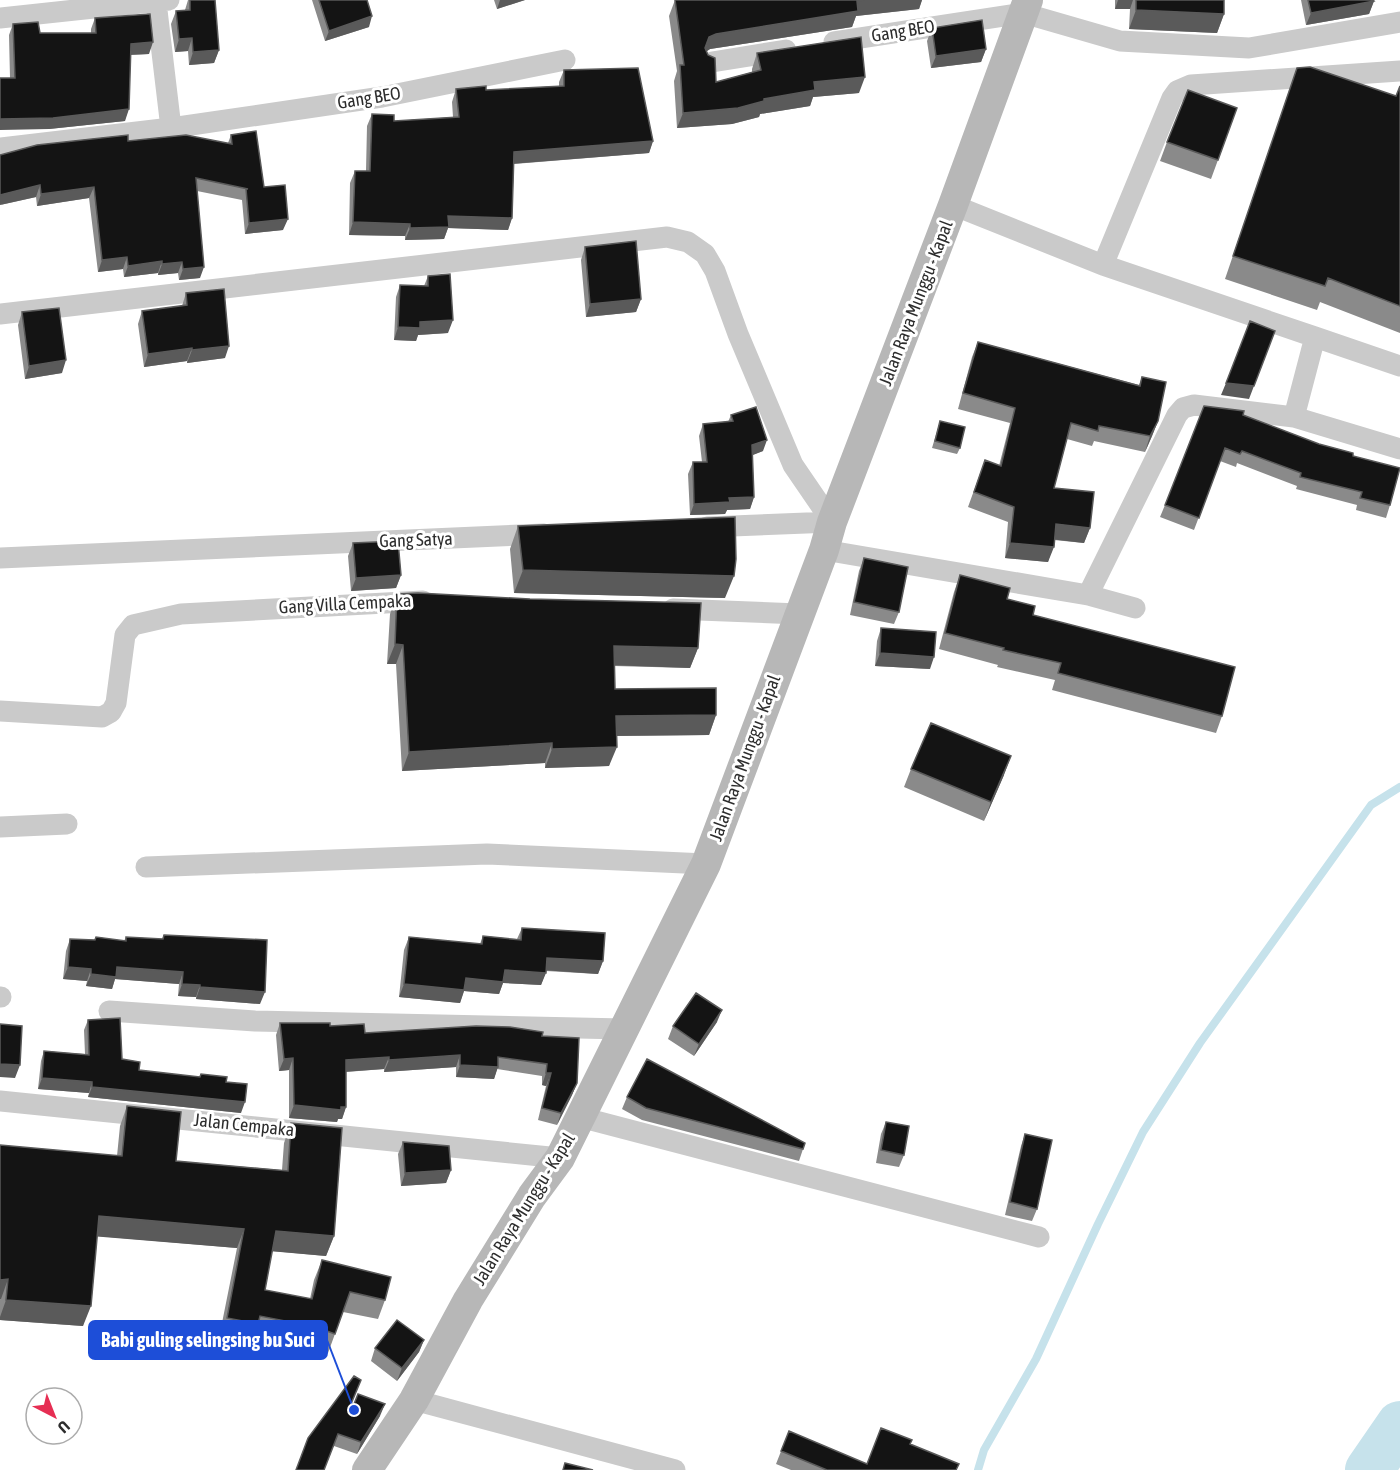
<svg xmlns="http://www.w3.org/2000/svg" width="1400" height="1470" font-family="'Asap Condensed',sans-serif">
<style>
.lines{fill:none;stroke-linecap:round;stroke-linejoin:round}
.stream{stroke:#c6e2eb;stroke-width:8}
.river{stroke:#c6e2eb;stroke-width:48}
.street{stroke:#cacaca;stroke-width:21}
.secondary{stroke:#b7b7b7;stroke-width:30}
.wall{fill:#8a8a8a}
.shaded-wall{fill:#5a5a5a}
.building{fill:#141414;stroke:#5a5a5a;stroke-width:1.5}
.labels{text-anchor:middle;stroke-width:6;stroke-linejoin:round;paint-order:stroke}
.street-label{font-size:18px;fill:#2d2d2d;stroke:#fff}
.leader{fill:none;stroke:#1d4ed8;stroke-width:2}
.callout-dot{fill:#1d4ed8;stroke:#fff;stroke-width:2}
.callout{fill:#1d4ed8;stroke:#1d4ed8;stroke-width:2}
.callout-label{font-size:20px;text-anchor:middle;font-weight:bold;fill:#fff}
</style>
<rect width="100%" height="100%" fill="#fff"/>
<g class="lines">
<path class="stream" d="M978,1470L984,1450L1036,1359L1098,1224L1143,1132L1200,1043L1371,805L1400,787"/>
<path class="river" d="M1369,1470L1400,1425"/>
<path class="street" d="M0,18L169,0
M834,42L1023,13L1120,41L1249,48L1400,22
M712,62L786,50
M171,128L382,97L565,60
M0,148L171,128L156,2
M953,205L1103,265L1315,337L1294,417L1400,449
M1103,265L1172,98L1177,91L1191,85L1400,71
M0,314L667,237L688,242L705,254L715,271L738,334L793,465L832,522
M1315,337L1400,366
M707,527L832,522
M824,550L1088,595L1135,608
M0,558L544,534
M1088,595L1177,415L1183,408L1194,405L1294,417
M673,609L799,614
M0,711L102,717L111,712L116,703L125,635L133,625L181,614L423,601
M0,827L67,824
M146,867L487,854L706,864
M0,997H1
M109,1011L255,1021L624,1029
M0,1101L560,1158
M580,1117L1039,1237
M414,1400L675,1470"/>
<path class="secondary" d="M367,1470L414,1400L468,1300L532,1196L560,1158L706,864L824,550L832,522L953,205L1028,0"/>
</g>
<path class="wall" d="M188,0H215L219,50L214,63L189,65L188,51L175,52L171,24L176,11L185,10Z
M312,0H367L369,27L325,41Z
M494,0H525L497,9Z
M675,0H922L919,9L856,16L852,27L710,49L707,51L716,82L752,72V69L757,53L859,93L813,97L810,106L760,114L759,117L732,124L677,128L674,81L677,71L669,16Z
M1115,0H1224V14L1217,33L1129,29L1130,9H1115Z
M1301,0H1373L1374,1L1369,14L1306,25Z
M95,18L149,54L130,55L125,121L49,129L10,78L9,35L13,24L40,33H91V29Z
M932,28L986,49L981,62L931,68L927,41Z
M1297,68L1396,96L1400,86V333L1320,302L1317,310L1225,279Z
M564,70L653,141L649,153L514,164L512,218L508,230L448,228L444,239L405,240V236L349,235L350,183L355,171H366L367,126L372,114L394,121L453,117L452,102L456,89L486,90L559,86V82Z
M1237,108L1211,179L1160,161L1167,142Z
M231,135L264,187L283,230L245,234L242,200L197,191L200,278L179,280L178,273L158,275V273L124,277L123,269L98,272L89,198L37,206L36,197L0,205L128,141L228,143Z
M585,247L641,299L636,312L586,317L581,260Z
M428,276L448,333L418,335L416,341L394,340L396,297L400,285L424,286Z
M186,293L225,358L187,363V361L144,367L138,324L142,311L182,306Z
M22,312L62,373L25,379L18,325Z
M978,342L1139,385L1142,377L1158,421L1152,436L1145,452L1094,441L1092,446L1067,439L1054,488L1090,528L1084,543L1054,540L1048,562L1005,558L1008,522L968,507L985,460L999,466L1010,423L958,409L972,357Z
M731,415L763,451L752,455L754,497L750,509L727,510L725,514L690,515L688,474L693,462H702L699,436L703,424L728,422Z
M1243,415L1319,444L1353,456L1390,505L1386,518L1356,510L1357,505L1296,489L1297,486L1237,463L1236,467L1220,461L1194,530L1160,517L1165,505Z
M940,421L960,448L957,454L932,448Z
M518,526L725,598L514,593L510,549Z
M353,543L401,575L396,588L351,591L348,556Z
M864,558L899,612L894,624L850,615L859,571Z
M960,575L1007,599L1033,615L1222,716L1216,733L1052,690L1055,680L997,667L998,665L939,649L954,592Z
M397,594L698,648L690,668L614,666L615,689L716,715L709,735L616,736L609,766L545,768V763L402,771L396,664H387L390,614Z
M881,628L930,669L875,666L877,641Z
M911,769L1004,775L984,821L904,787Z
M522,928L603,961L598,974L546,971L541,985L503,983L499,994L464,991L460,1003L399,997L404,950L409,937L480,944L483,936L517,939Z
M164,935L260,1004L196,999V997L178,996L179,984L115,979L112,989L86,986L87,981L63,979L66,951L70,939L94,940L96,937L124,941L126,937L162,939Z
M88,1020L122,1059L139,1070L199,1077L201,1074L226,1082L241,1113L88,1097L89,1093L38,1089L41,1061L44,1051L85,1054L84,1030Z
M717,1022L694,1056L668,1039L673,1026Z
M280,1023L330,1026L365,1033L542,1036L577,1083L572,1095L557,1125L538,1120L546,1086L542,1085V1076L497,1069L494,1079L456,1077V1067L384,1072V1069L346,1072V1107L342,1119H338L337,1122L289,1118V1070L279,1071L276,1035Z
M627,1097L805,1143L799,1161L642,1120L622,1109Z
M127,1106L176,1161L282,1170L284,1143L291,1123L334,1236L326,1256L272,1251L265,1290L310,1299L314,1280L322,1260L385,1300L378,1319L343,1312L328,1353L309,1347L254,1336L251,1344L219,1338L237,1248L97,1236L83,1326L0,1320V1145L117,1156L120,1126Z
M886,1122L904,1155L899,1167L876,1163L881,1134Z
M1025,1134L1037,1209L1032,1221L1005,1215L1021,1146Z
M403,1142L451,1170L446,1183L401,1186L398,1154Z
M424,1340L419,1352L397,1381L371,1361L375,1348Z
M351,1404L380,1416L357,1454L334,1446L296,1470Z
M789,1431L867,1464L910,1444L957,1470H791L776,1464Z"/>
<path class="shaded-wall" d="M500,0H525L497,9Z
M864,0H922L919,9L856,16L852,27L710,49L704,53L709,37L716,34L857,1Z
M1118,0H1133L1130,9H1115Z
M1374,1L1369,14L1306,25L1311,13Z
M1136,10L1224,14L1217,33L1129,29Z
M372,16L369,27L325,41L329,31Z
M192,38L188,51L175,52L179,39Z
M153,42L149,54L126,55L131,44Z
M986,49L981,62L931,68L936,56Z
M219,50L214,63L189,65L193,52Z
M865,77L859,93L813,97L810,106L760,114L759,117L732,124L677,128L683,113L764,99L814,82Z
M129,109L125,121L49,129L0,130V119Z
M653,141L649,153L510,164L514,152Z
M40,185L36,197L0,205V195Z
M94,187L89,198L37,206L41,194Z
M448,216L512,218L508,230L448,228L444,239L405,240L410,228Z
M288,219L283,230L245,234L249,223Z
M353,222L410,224L405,236L349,235Z
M127,257L123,269L98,272L102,260Z
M162,261L158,273L124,277L128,266Z
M182,262L178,273L158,275L162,264Z
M204,267L200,278L179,280L183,269Z
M641,299L636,312L586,317L590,304Z
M453,320L448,333L418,335L416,341L394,340L398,327L420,322Z
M1275,331L1249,399L1221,395L1226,383Z
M229,346L225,358L187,363L192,350Z
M192,348L187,361L144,367L148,354Z
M66,360L62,373L25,379L29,366Z
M1158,421L1152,436L1145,452L1150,436Z
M767,440L763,451L748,457L752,445Z
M754,497L750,509L727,510L725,514L690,515L694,504L729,498Z
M1056,524L1090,528L1084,543L1050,539Z
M1010,543L1054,547L1048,562L1005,558Z
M523,570L734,576L725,598L514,593Z
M401,575L396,588L351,591L356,578Z
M395,644L403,645L396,664H387Z
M614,646L698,648L690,668L607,665Z
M880,653L934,657L930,669L875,666Z
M716,715L709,735L609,736L616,716Z
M552,743L545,763L402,771L409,752Z
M617,747L609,766L545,768L552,749Z
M1011,756L1004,775L984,821L991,802Z
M547,958L603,961L598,974L542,970Z
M68,967L91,969L87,981L63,979Z
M117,967L183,972L179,984L115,979L112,989L86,986L91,974Z
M505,970L546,973L541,985L503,983L499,994L464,991L460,1003L399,997L404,984L466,978Z
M182,984L200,985L196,997L178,996Z
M200,987L265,992L260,1004L196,999Z
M722,1010L717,1022L694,1056L699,1044Z
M460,1055L456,1067L384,1072L389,1060Z
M389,1057L384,1069L342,1072L346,1060Z
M293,1058L289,1070L279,1071L284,1059Z
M0,1064L20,1065L15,1078L0,1077Z
M460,1065L498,1067L494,1079L456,1077Z
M546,1073H551L546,1086L542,1085Z
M42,1078L92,1082L89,1093L38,1089Z
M577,1083L572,1095L557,1125L561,1113Z
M92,1087L245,1102L241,1113L88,1097Z
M294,1105L341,1107H346L342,1119H338L337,1122L289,1118Z
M451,1170L446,1183L401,1186L405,1173Z
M99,1216L244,1229L237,1248L91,1236Z
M276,1231L334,1236L326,1256L269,1251Z
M8,1279L1,1299H0V1280Z
M6,1300L91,1306L83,1326L0,1320V1317Z
M424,1340L419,1352L397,1381L402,1368Z
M385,1404L380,1416L357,1454L361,1442Z"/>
<path class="building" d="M190,0H215L219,50L193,52L192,38L179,39L176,11L190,10Z
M319,0H367L372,16L329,31Z
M675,0H864L857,1L858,11L716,34L709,37L705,48L708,55L715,58L716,82L761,70L757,53L861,37L865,77L814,82L815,90L764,99V101L738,108L683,113L680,65H684Z
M1136,0H1224V14L1136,10Z
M1308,0H1373L1374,1L1311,13Z
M150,14L153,42L131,44L129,109L53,118L0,119V78H15L13,24L38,22L40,33H96L95,18Z
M982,20L986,49L936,56L932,28Z
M1310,67L1396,96L1400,86V306L1328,278L1325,286L1233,256L1297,68Z
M638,68L653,141L514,152L512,218L448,216L449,227L410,228V224L353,222L355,171H370L372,114L394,115V121L459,117L456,89L486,86V90L564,86V70Z
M1188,90L1237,108L1218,160L1167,142Z
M256,131L264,187L285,185L288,219L249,223L246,189H248L196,178L204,267L183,269L182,262L162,264V261L128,266L127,257L102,260L94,187L41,194L40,185L0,195V155L37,145L128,135V141L186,135L232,144L231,135Z
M636,241L641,299L590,304L585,247Z
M450,274L453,320L420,322V328L398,327L400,285L428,286V276Z
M224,289L229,346L192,350V348L148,354L142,311L187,305L186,293Z
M59,308L66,360L29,366L22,312Z
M1250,321L1275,331L1254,386L1226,383Z
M978,342L1140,386L1142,377L1166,382L1158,421L1150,436L1099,426L1098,431L1071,423L1054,488L1094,492L1090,528L1056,524L1054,547L1010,543L1014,507L974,492L985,460L1001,466L1015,408L963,393Z
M1204,406L1244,411L1243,415L1319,444L1353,453V456L1400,468L1390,505L1360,498L1362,492L1300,477L1301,473L1242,451L1240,454L1225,448L1199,518L1165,505Z
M756,407L767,440L752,445L754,497L729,498L730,502L694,504L693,462H707L703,424L733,421L731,415Z
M940,421L965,427L960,448L935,441Z
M735,517L736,559L734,576L523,570L518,526Z
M398,541L401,575L356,578L353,543Z
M864,558L908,567L899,612L854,602Z
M960,575L1010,588L1007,599L1035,606L1033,615L1235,667L1222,716L1058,673L1061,663L1003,650L1004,648L945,633Z
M418,593L530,599L701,603L698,648L614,646L615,689L716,688V715L616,716L617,747L552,749V743L409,752L403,645L395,644L397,594Z
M881,628L936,632L934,657L880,653Z
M931,723L1011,756L991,802L911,769Z
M522,928L605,933L603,961L547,958L546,973L505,970L503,982L466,978L464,990L404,984L409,937L482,944L483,936L521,940Z
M164,935L267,940L265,992L200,987V985L182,984L183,972L117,967L116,977L91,974V969L68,967L70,939L95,940L96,937L126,941V937L163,939Z
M696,993L722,1010L699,1044L673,1026Z
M120,1018L122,1059L140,1062L139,1070L200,1077L201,1074L227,1077L226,1082L247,1084L245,1102L92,1087V1082L42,1078L44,1051L89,1055L88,1020Z
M280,1023H330V1026L364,1024L365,1033L476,1026L510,1027L543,1032L542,1036L579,1038L577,1083L561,1113L542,1108L551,1073H546L547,1064L498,1057V1067L460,1065V1055L389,1060V1057L346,1060V1107H341V1110L294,1105L293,1058L284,1059Z
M0,1024L22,1026L20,1065L0,1064Z
M647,1059L805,1143L803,1149L646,1108L627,1097Z
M127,1106L181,1112L176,1161L288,1171L291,1123L342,1128L334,1236L276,1231L265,1290L312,1299L322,1260L391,1277L385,1300L350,1292L335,1334L316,1327L260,1316L258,1324L227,1318L244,1229L99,1216L91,1306L6,1300L8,1279L0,1280V1145L122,1156Z
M886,1122L909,1126L904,1155L881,1150Z
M1025,1134L1052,1140L1037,1209L1010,1202Z
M403,1142L449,1146L451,1170L405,1173Z
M397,1320L424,1340L402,1368L375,1348Z
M354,1376L361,1380L351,1404H354L358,1394L385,1404L361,1442L338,1434L324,1470H296L308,1438Z
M881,1428L912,1440L910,1444L959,1464L956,1470H827L781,1451L789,1431L867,1464Z
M565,1463L593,1470H563Z"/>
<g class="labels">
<g class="street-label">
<text transform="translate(903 31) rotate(-9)" y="6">Gang BEO</text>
<text transform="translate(369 98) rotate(-9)" y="6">Gang BEO</text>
<text transform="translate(916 303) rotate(-69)" y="6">Jalan Raya Munggu - Kapal</text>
<text transform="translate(416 540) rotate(-2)" y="6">Gang Satya</text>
<text transform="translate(345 604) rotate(-3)" y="6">Gang Villa Cempaka</text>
<text transform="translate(745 758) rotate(-70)" y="6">Jalan Raya Munggu - Kapal</text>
<text transform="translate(244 1125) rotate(6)" y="6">Jalan Cempaka</text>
<text transform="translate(524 1209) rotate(-58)" y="6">Jalan Raya Munggu - Kapal</text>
</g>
</g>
<path class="leader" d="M354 1410L327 1340"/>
<circle class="callout-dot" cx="354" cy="1410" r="6"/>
<rect class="callout" x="89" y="1321" width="238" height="38" rx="6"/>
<g class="callout-label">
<text x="208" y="1347">Babi guling selingsing bu Suci</text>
</g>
<g transform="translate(54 1416) rotate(138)"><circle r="28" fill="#ffffff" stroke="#ababab" stroke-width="1.5"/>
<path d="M0-4.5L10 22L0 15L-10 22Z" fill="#e62e53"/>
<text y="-9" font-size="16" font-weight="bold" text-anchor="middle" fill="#2d2d2d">U</text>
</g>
</svg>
